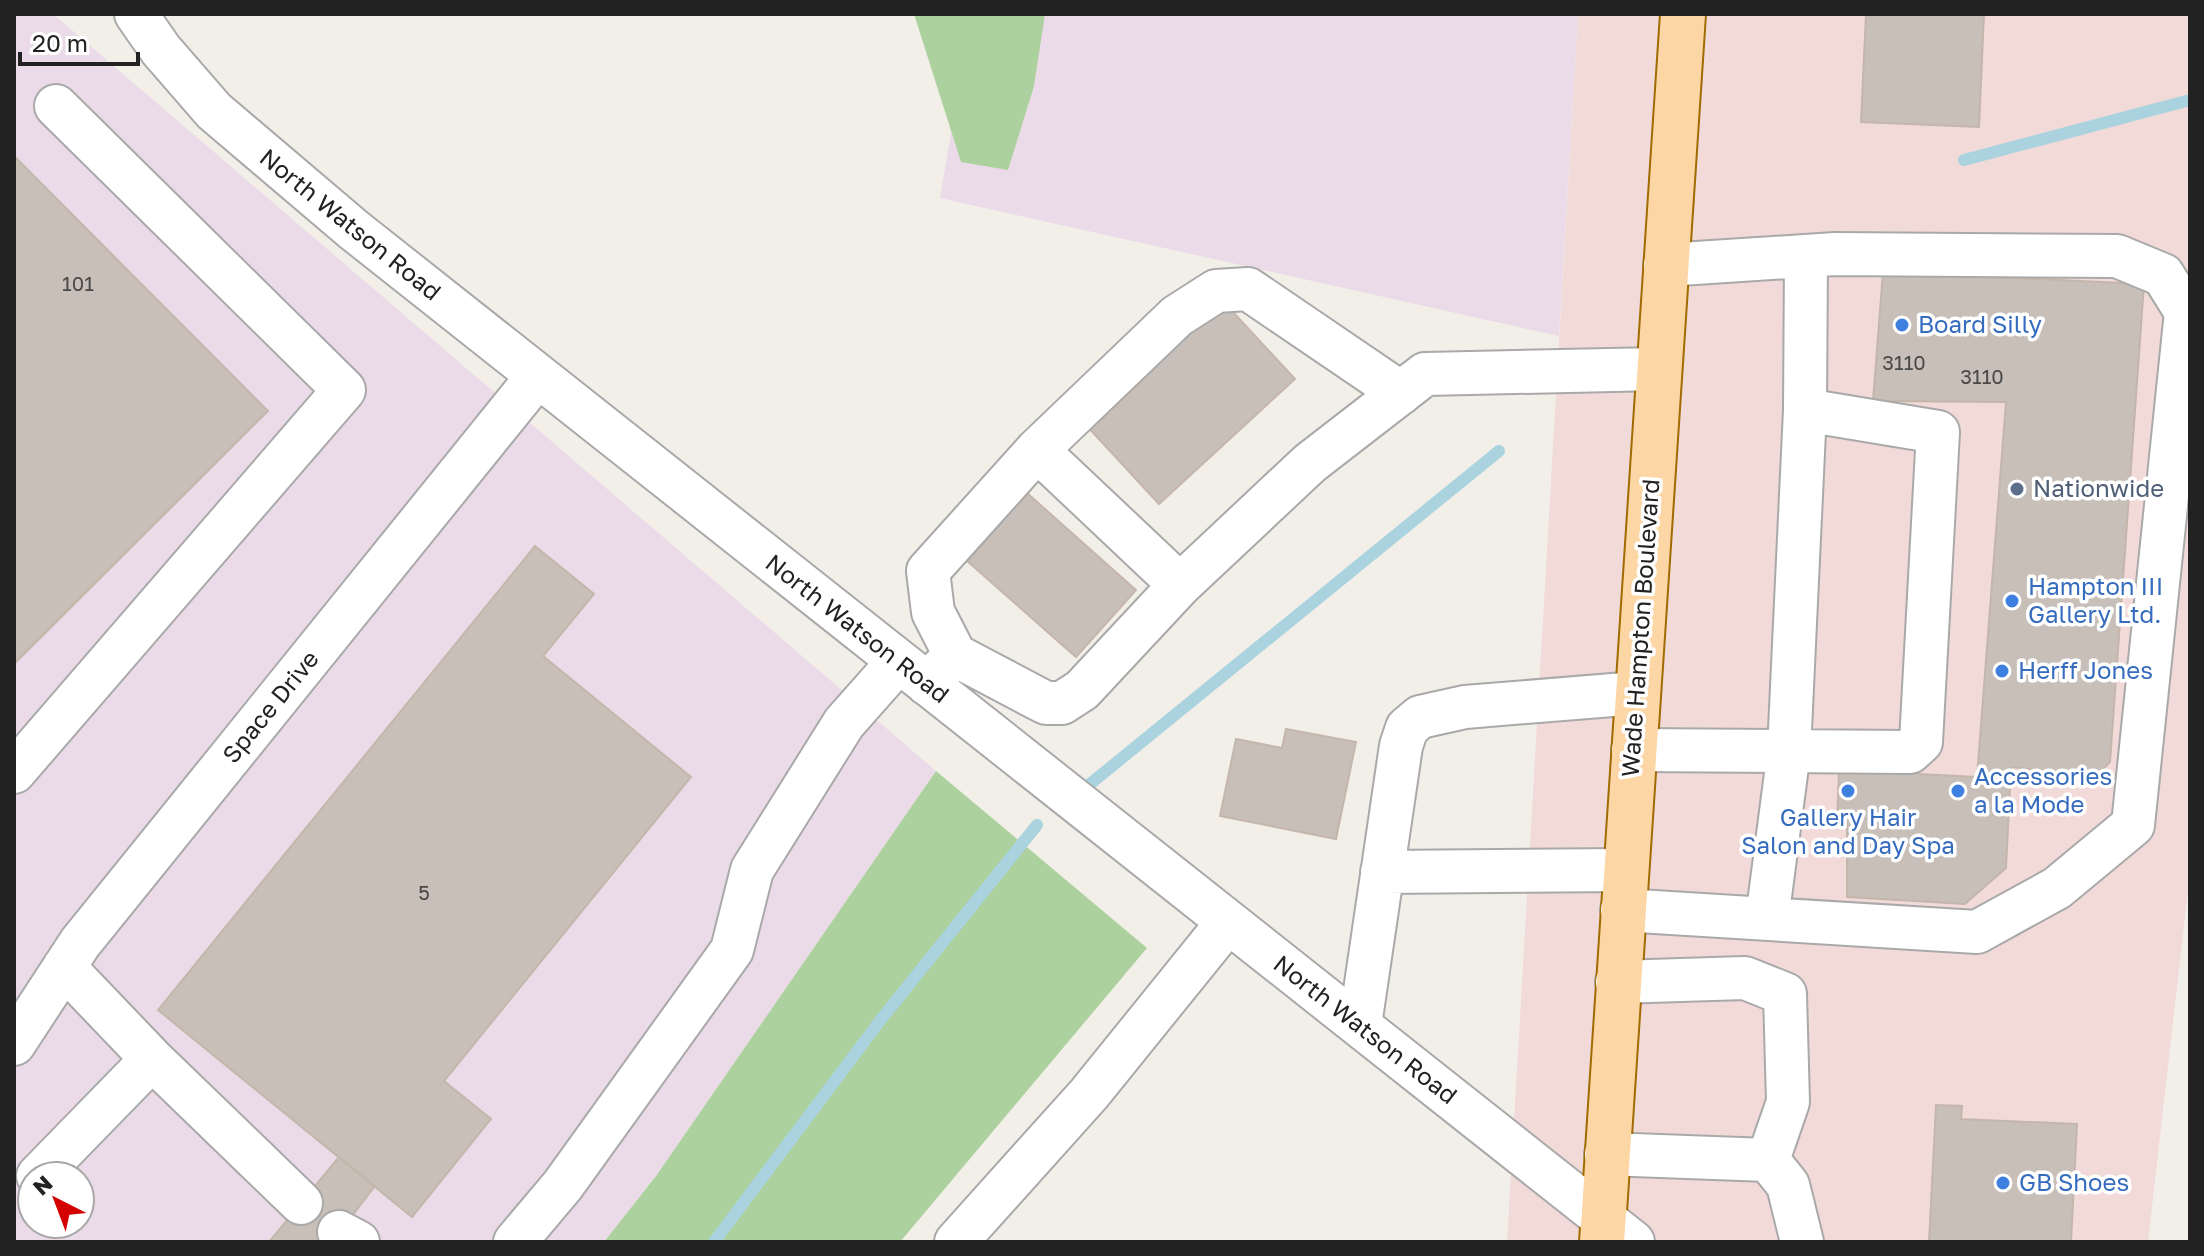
<svg xmlns="http://www.w3.org/2000/svg" width="2204" height="1256" font-family="'Golos Text',sans-serif">
<style>
.commercial{fill:#f2dad9}
.industrial{fill:#ebdbe8;fill-rule:evenodd}
.forest{fill:#add19e}
.lines{fill:none;stroke-linecap:round;stroke-linejoin:round}
.stream{stroke:#aad3df;stroke-width:12}
.building{fill:#c7bfb8;stroke:#c4b6ab;stroke-width:2}
.minor-casing{stroke:#a9a9a9;stroke-width:46}
.major-casing{stroke:#a06b00;stroke-width:48}
.minor{stroke:#fff;stroke-width:42}
.major{stroke:#fcd6a4;stroke-width:44}
.shop-dot{fill:#3f7fe0;stroke:#fff;stroke-width:3}
.service-dot{fill:#5c6f8a;stroke:#fff;stroke-width:3}
.labels{text-anchor:middle;stroke-width:7;stroke-linejoin:round;paint-order:stroke}
.number-label{font-size:20px;fill:#4b4948}
.street-label{font-size:24px;fill:#222;stroke:#fff}
.shop-label{font-size:24px;fill:#366cbe;stroke:#fff;text-anchor:start}
.service-label{font-size:24px;fill:#4e5e75;stroke:#fff;text-anchor:start}
</style>
<rect width="100%" height="100%" fill="#f2efe9"/>
<path class="commercial" d="M1578,14H2190V873L2148,1242H1507Z"/>
<path class="industrial" d="M14,14H53L936,771L656,1176L604,1242H14ZM32,1176H80V1224H32Z
M971,14H1578L1559,336L940,198Z"/>
<path class="forest" d="M914,14H1045L1034,86L1008,170L961,162Z
M936,771L1147,948L900,1242H604L656,1176Z"/>
<g class="lines">
<path class="stream" d="M1964,160L2190,100
M1090,784L1499,451
M714,1242L879,1022L1037,825"/>
</g>
<path class="building" d="M1866,14H1984L1979,127L1861,122Z
M14,156L268,411L14,664Z
M1883,272L2144,284L2110,762L2096,776L2011,767L2006,868L1965,904L1847,897V823H1837L1839,770L1977,777L2006,402L1873,401Z
M1221,299L1295,379L1159,504L1085,424Z
M1027,493L1136,590L1076,657L967,561Z
M535,546L594,594L543,656L691,777L444,1081L491,1119L412,1217L158,1010Z
M1286,729L1356,742L1336,839L1220,816L1236,739L1282,748Z
M1936,1105L1962,1106L1961,1119L2077,1124L2071,1242H1929Z
M339,1157L375,1186L332,1242H269Z"/>
<g class="lines">
<defs>
<path id="minor" d="M136,14L161,50L214,111L354,230L1633,1242
M1037,450L1180,585
M955,655L933,612L928,571L1037,450L1177,316L1216,291L1248,289L1401,393
M927,684L955,655L1046,703H1062L1082,690L1180,585L1310,463L1425,374L1658,369
M1633,750L1910,752L1921,742L1938,432L1805,410L1806,256
M14,772L344,390L56,106
M1382,872L1625,870
M1622,910L1977,932L2057,888L2133,825L2186,312L2163,275L2117,256L1835,254L1665,265
M1767,919L1789,751L1805,410
M64,967L152,1059L301,1203
M1617,982L1745,978L1785,994L1788,1102L1768,1160
M1360,1025L1401,746L1407,728L1420,717L1465,707L1637,693
M14,1044L80,943L537,377
M1606,1154L1768,1160L1788,1185L1802,1242
M38,1176L152,1059
M339,1232L358,1242
M515,1242L563,1185L732,950L752,870L844,723L898,662
M956,1242L1089,1094L1228,922"/>
<path id="major" d="M1602,1242L1683,14"/>
</defs>
<use href="#minor" class="minor-casing"/>
<use href="#major" class="major-casing"/>
<use href="#minor" class="minor"/>
<use href="#major" class="major"/>
</g>
<g class="shop-dot">
<circle cx="1902" cy="325" r="8"/>
<circle cx="2012" cy="601" r="8"/>
<circle cx="2002" cy="671" r="8"/>
<circle cx="1848" cy="791" r="8"/>
<circle cx="1958" cy="791" r="8"/>
<circle cx="2003" cy="1183" r="8"/>
</g>
<circle class="service-dot" cx="2017" cy="489" r="8"/>
<g class="labels">
<g class="number-label">
<text x="78" y="291">101</text>
<text x="1904" y="370">3110</text>
<text x="1982" y="384">3110</text>
<text x="424" y="900">5</text>
</g>
<g class="street-label">
<text transform="translate(350 225) rotate(39)" y="8">North Watson Road</text>
<text transform="translate(1641 628) rotate(-86)" y="8">Wade Hampton Boulevard</text>
<text transform="translate(857 629) rotate(38)" y="8">North Watson Road</text>
<text transform="translate(271 707) rotate(-51)" y="8">Space Drive</text>
<text transform="translate(1365 1030) rotate(38)" y="8">North Watson Road</text>
</g>
<g class="shop-label">
<text x="1918" y="333">Board Silly</text>
<text x="2028" y="595">Hampton III<tspan x="2028" dy="28">Gallery Ltd.</tspan></text>
<text x="2018" y="679">Herff Jones</text>
<text x="1974" y="785">Accessories<tspan x="1974" dy="28">a la Mode</tspan></text>
<text x="1848" y="826" text-anchor="middle">Gallery Hair<tspan x="1848" dy="28">Salon and Day Spa</tspan></text>
<text x="2019" y="1191">GB Shoes</text>
</g>
<g class="service-label">
<text x="2033" y="497">Nationwide</text>
</g>
</g>
<rect width="2204" height="1256" fill="none" stroke="#222222" stroke-width="32"/>
<g transform="translate(56 1200) rotate(318)"><circle r="38" fill="#ffffff" stroke="#a7a7a7" stroke-width="2"/>
<path d="M0-6L14 30L0 20L-14 30Z" fill="#d40000"/>
<text y="-12" font-size="22" font-weight="bold" text-anchor="middle" fill="#222222">N</text>
</g>
<path d="M20 52v12h118v-12" fill="none" stroke="#222222" stroke-width="4"/>
<text x="32" y="52" font-size="24" fill="#222222" stroke="#ffffff" stroke-width="6" paint-order="stroke">20 m</text>
</svg>
